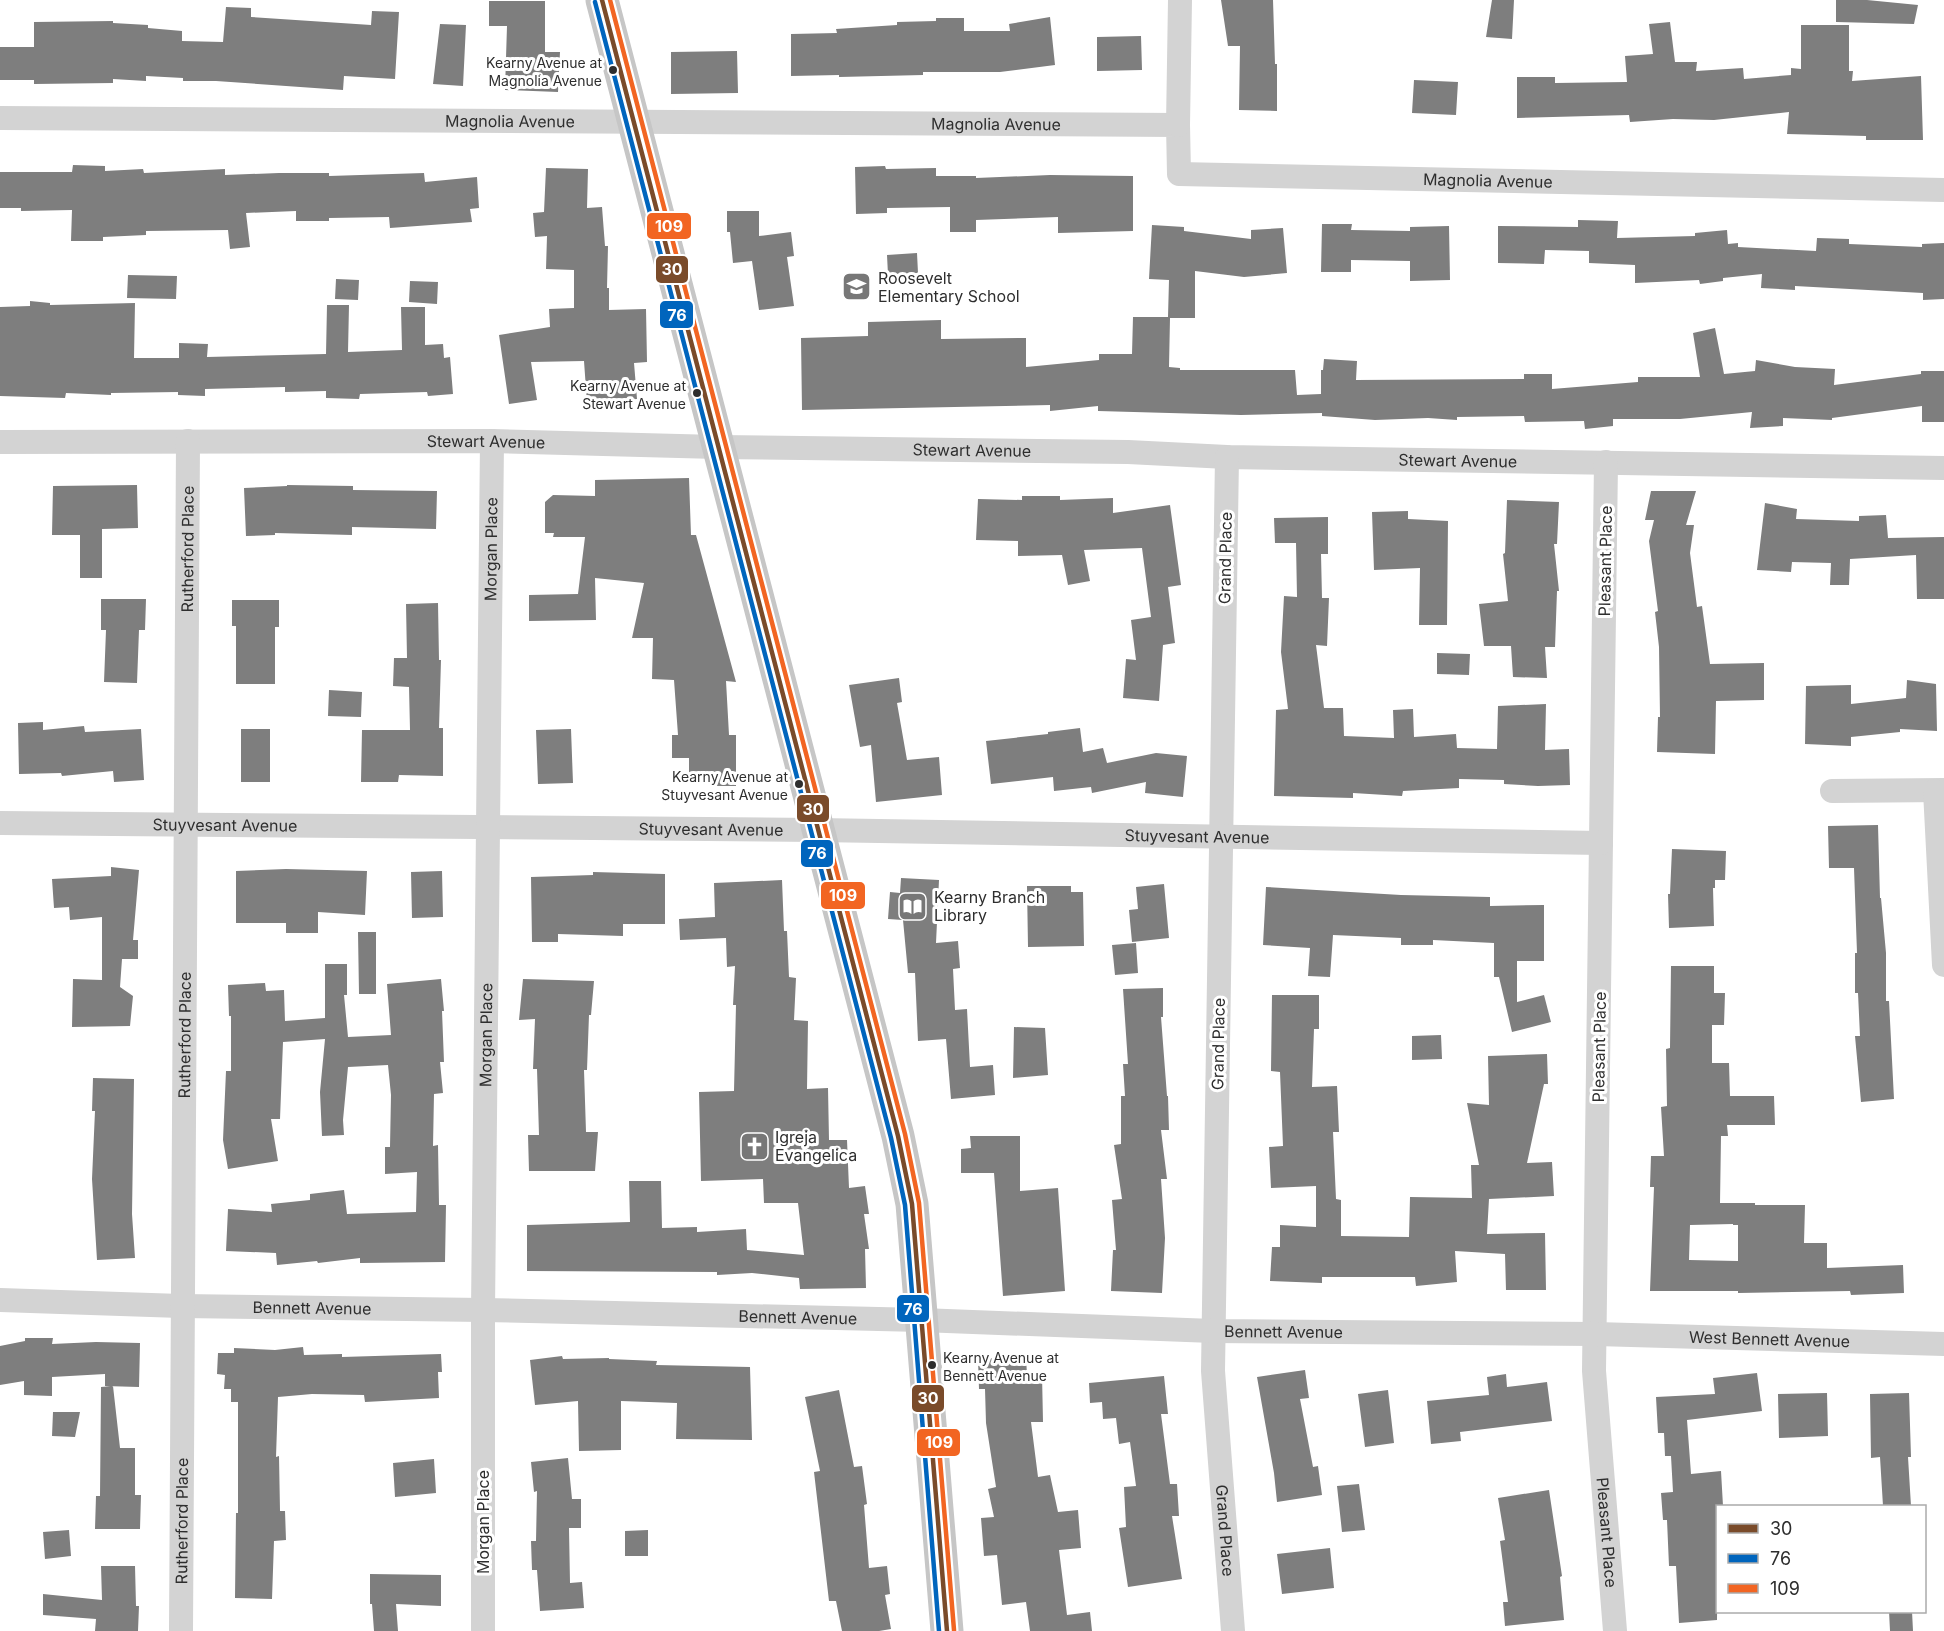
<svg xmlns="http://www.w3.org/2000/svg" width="1944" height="1631" font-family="Inter,sans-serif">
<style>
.building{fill:#7e7e7e;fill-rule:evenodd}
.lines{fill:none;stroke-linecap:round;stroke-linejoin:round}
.street{stroke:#d3d3d3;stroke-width:24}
.primary{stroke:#c6c6c6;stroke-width:33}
.bus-1-casing{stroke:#fff;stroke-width:9}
.bus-2-casing{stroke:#fff;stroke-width:9}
.bus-3-casing{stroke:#fff;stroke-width:9}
.bus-1{stroke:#7a4b2a;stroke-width:4.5}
.bus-2{stroke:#0065bd;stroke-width:4.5}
.bus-3{stroke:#f26522;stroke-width:4.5}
.bus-dot{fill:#2e2e2e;stroke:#fff;stroke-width:2}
.labels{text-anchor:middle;stroke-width:6;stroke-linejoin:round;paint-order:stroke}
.bus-label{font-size:14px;fill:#2e2e2e;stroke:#fff;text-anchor:end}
.street-label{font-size:16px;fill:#2e2e2e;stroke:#fff}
.poi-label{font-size:16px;fill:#2e2e2e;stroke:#fff;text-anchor:start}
.line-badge{stroke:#fff;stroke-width:2}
.badge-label{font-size:16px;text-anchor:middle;font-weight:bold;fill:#fff}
</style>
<rect width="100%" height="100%" fill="#fff"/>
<path class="building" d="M1221,0H1273L1275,64H1277V111L1239,110L1240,46H1228Z
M1492,0H1514L1512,39L1486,37Z
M1836,0H1867L1918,5L1914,24L1836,22Z
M489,1H545V52H560L558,92L505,90L507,26H489Z
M226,7L251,8V17L371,25L372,11L399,12L395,79L344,76L343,90L216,81H183V78L146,76V81L113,79V83L34,84V80H0V47H34V22L113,21V23L148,25V28L182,31V41L223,42Z
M1050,17L1055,65L1000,72H923V75L839,77V75L791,76V34L837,33L836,29L897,25V22L936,21V18H964V31H1010L1009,24Z
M1670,22L1675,62H1697L1696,71L1743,68L1744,79L1791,75V68L1801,69V25H1849V71H1853L1852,81L1921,76L1923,140H1866V136L1787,134L1789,112L1714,120L1673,119L1630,122L1629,115L1517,118V77H1555V83L1627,82L1625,56L1653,54L1649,24Z
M440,24L466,25L463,86L433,84Z
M1141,36L1142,70L1097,71V37Z
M737,51L738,93L671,94V52Z
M1414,80L1458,82L1456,115L1412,113Z
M73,165L105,166V171L143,169L144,173L225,169V175L279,173H329V176L424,173L425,182L477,177L479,208L470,209L472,222L390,228L389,217L329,218V221H296V211L246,213L250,247L230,249L228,230L146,231V235L103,237V241H71L72,210L21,211V208H0V172H72Z
M885,166L886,169L936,168V176H976V178L1050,175L1133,176V231L1058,233V217L976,220V232H950V207L887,208V213L856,214L855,167Z
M546,168L588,169L587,208L602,207L605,246H608L607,288H609V310L646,309L647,362L634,363L637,399L587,403L584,361L531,362L537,400L509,404L499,335L550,327L549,309L574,308V270L546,269L547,236L535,237L533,213L544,212Z
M727,211H759V236L791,232L794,256L787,257L794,306L759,310L752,261L733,263L730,232H727Z
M1578,220L1618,221L1617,238L1695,236V233L1727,230L1728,244L1738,243V247L1816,251L1817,238L1849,239V244L1922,247V244L1944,243V299L1923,300V293L1795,286V290L1761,288L1762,274L1723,278V281L1700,284L1699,280L1635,283V265L1589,263V251L1545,250L1544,264L1498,263V226L1578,227Z
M1322,224H1352L1351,230L1410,231V227L1449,226L1450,280L1410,281V261L1351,260V272H1321Z
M1152,225L1184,227V231L1251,239V230L1283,228L1287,273L1244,277L1195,271V318H1170L1169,367L1180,368V370H1295L1297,395L1321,394V370H1323L1324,359L1357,361L1356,380L1524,379V374H1552V389L1638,382V377H1700L1693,333L1715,328L1724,374L1755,371L1756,360L1795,367L1835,369L1834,385L1921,374V371H1944V422H1922V406L1832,418V420L1783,418V426L1750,428L1752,412L1680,419H1613V426L1585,429L1584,421L1525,422L1524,416L1457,417V420L1428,418L1375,420L1322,416V413L1241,415L1098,411V406L1050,411V405L802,410L801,338L868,336V322L941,320V339L1026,338V367L1099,360V354H1132L1133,317H1168L1169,280L1149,279Z
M917,253L918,273L888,275L887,255Z
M128,275L177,276L176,299L127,298Z
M336,279L359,280L358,300L335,299Z
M410,281L438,282L437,304L409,302Z
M30,301L50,303V305L135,303L134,358H179V343L208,344L207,357L326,354L327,305H349L348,352L402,350L401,307H425V345L443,344L444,358L450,357L453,394L428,396L427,392L360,394L359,399L326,398V391L285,392V387L205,389V396L178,395V392L111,393V395L66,393L65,398L0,396V307L30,306Z
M689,478L691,535H696L736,682L726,681L729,735H736V786H714V778H689V758H672V735H678L674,680L652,679L653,638H632L644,583L595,578L596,620L529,621V595L578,594L585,537H553L554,533H545V502L553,495L595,496V480Z
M137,485L138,528L102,529V578H80V535H52L53,486Z
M287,485L353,486V490L437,491L436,529L352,527V535L275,533V535L246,536L244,488L287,486Z
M1651,491H1696L1686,525H1694L1690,553L1697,607L1702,606L1710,664L1764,663V700L1716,701L1715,754L1657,752L1658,717H1660L1659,647L1655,612L1658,611L1649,541L1654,520H1645Z
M1022,496H1060V500L1113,498V513L1170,505L1181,585L1168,587L1175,643L1163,645L1159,701L1123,698L1126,659L1136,660L1131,620L1151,617L1142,548L1084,550L1090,581L1068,585L1062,555L1018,556V541L976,540L978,499L1022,500Z
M1507,500L1559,502L1557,544H1554L1559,591H1557L1555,647H1545L1547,678L1513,677L1511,646H1484L1479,604L1508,601L1503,554L1505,553Z
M1765,503L1797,509L1796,519L1859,521V516L1886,515L1888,538L1944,537V599H1917L1916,555L1850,559L1849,585H1830L1831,563L1792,562L1791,572L1757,570Z
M1408,511V519L1448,521L1447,625H1419L1420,568L1374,570L1372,512Z
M1328,517V554H1321L1322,598H1329L1327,646L1316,645L1324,708H1343L1344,736L1394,738L1393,710L1413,709L1414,737L1456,734L1457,748L1497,749L1498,706L1546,704L1545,750L1569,749L1570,785L1538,786L1504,784V780L1459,779V788L1403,791L1402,796L1353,793V798L1274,796L1276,710L1288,709L1281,652L1284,596L1297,597L1296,543H1275L1274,518Z
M101,599H146L145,630H139L137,683L104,682L106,630H101Z
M232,600H279V627H275V684H236V626H232Z
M438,603L439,660H441L439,728H443V776L399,775L398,782H361L362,730H410L409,687L393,686L394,658H407L406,604Z
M1437,653L1470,654L1469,675L1437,674Z
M899,678L902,702L897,703L907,760L939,757L942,795L876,802L871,745L860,747L849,685Z
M1907,680L1936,684L1937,731L1900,729V732L1851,737V746L1805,744L1806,686L1851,685V704L1906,698Z
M329,690L362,692L361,717L328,716Z
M43,722V730L84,726L85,732L141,729L144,780L114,782L113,771L62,776L61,773L19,774L18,723Z
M1080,728L1083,752L1103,748L1107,763L1156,753L1187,756L1183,797L1145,793L1146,782L1092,793L1091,787L1054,791L1053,777L991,784L986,741L1048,734V732Z
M241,729H270V782H241Z
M571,729L573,783L538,784L536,730Z
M1878,825L1880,898H1881L1886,953V1001H1889L1894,1099L1861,1102L1855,1036H1860L1858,993H1855V953H1857L1854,868H1829L1828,826Z
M1672,849L1726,851L1725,880H1715V888H1713L1714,926L1669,928L1668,894H1670Z
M111,867L139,870L133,940H138V959H122L120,987L133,996L130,1026L72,1027L73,979L102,980V917L70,920L69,907L54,908L52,879L111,876Z
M286,869L367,871L365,915L318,912V933H286V923H236V871Z
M442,871L443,917L412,918L411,872Z
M593,872L665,874V924H623V936L558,934V942H532L531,877L593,875Z
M901,878L939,880L936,943L958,941L960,968L953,969L955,1010L967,1009L970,1067L993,1065L995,1095L951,1099L946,1039L918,1041L915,973H908L903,920L888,919L890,892L900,893Z
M782,880L784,931H787L789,977L796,978L794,1020L808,1021L807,1089L828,1088L829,1140H847L849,1188L865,1186L869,1214H864L869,1249H865L866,1288L800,1289L799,1278L752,1273L717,1275V1272L527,1271V1225L630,1222L629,1181H661L662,1228L697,1227V1232L746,1229L747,1250L804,1255L798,1203H764L763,1179L701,1181L699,1092L734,1091L736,1005H733L735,966L727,967L726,938L680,940L679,919L715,917L714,883Z
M1164,884L1169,938L1132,942L1129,910L1138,909L1136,887Z
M1027,886H1071V892H1083L1084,946L1028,947Z
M1266,887L1401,895L1490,897V906L1544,905V961H1517V1002L1544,995L1551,1022L1512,1032L1499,977H1494V943L1433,940V945H1401V938L1333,935L1330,977L1308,976L1310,948L1263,945Z
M358,932H376V994H359Z
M1136,943L1138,973L1115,975L1112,945Z
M325,964H347V995H344L348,1037L391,1035L387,984L441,979L444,1011H442L444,1062H440L443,1093L434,1094L433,1146L438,1145L439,1205H446L445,1262L360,1263V1258L318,1263L317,1261L277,1265L276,1253L226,1251L228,1209L272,1212L271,1204L310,1200V1194L344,1190L347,1214L416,1212L417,1172L385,1174V1147H390L391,1095L388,1065L348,1067L343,1120L344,1135L322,1136L320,1092L325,1039L283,1042L280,1119H271L278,1161L228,1169L223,1140L226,1071H231V1016H229L228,985L265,983L266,991L284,990L285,1021L325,1018Z
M1671,966H1714V993H1725L1724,1025H1712V1063H1729L1730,1096H1774L1775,1125H1727L1728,1136H1721L1720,1203H1755V1205H1805L1804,1243H1827V1268L1903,1265L1904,1293L1851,1295L1850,1291L1738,1293V1291H1650L1654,1187H1650L1651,1156H1664L1661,1107L1667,1106L1666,1049L1670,1048ZM1733,1224V1225H1738V1261L1689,1260L1690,1225Z
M523,979L594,981L591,1015H589L587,1070H584L586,1132H598L595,1171H529L528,1135H539L537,1069H533L535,1019L519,1020Z
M1163,988V1017H1161L1167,1096H1168L1169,1130H1161L1167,1179H1161L1165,1238L1162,1293L1111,1291L1113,1250H1116L1112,1200L1122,1199L1114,1145L1121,1144V1096H1125L1123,1064H1128L1123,989Z
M1272,995H1319V1029H1314L1312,1087L1337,1086L1339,1132H1333L1336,1199L1341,1200V1236L1409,1237L1410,1197L1472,1198L1471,1165H1479L1467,1103L1489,1105L1488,1056L1547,1054L1548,1084H1544L1527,1163L1552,1162L1554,1196L1489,1199L1487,1234L1545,1233L1546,1290H1506L1505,1254L1455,1251L1457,1282L1416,1286L1415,1277H1322V1283L1270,1281L1272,1247H1280V1225L1316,1227V1186L1271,1188L1269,1147L1283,1146L1280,1072L1271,1071Z
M1014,1027L1045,1028L1048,1075L1013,1078Z
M1441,1035L1442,1059L1412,1060V1036Z
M93,1078L134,1079L132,1214L135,1258L97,1260L92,1179L95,1111H92Z
M970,1136H1020V1191L1058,1188L1065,1291L1003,1296L994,1173H961V1149L971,1148Z
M25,1338H53L52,1344L96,1342L140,1343L139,1387L105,1386V1374L52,1377V1396L24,1395V1381L0,1385V1346L25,1341Z
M303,1347L304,1355L342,1354V1357L441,1354L442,1372H438L439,1398L365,1402L364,1395L312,1394L278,1397L276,1457L279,1456L280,1511H285L286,1540L274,1541L272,1599L235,1598L236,1513H238V1402H231V1389H224L225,1375L217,1374L218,1353H234V1348L275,1350Z
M562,1356L563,1359L609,1358V1359L657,1361L656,1365L750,1367L752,1440L676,1439L677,1403L621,1401V1450L579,1451L578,1401L535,1405L530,1360Z
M1026,1357L1027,1375L1042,1374L1043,1422H1031L1038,1477L1050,1475L1058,1512L1078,1510L1081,1548L1059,1550L1067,1615L1090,1612L1092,1631H1030L1026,1602L1002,1605L997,1555L984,1556L981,1518L994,1517L988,1489L996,1487L986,1423L985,1389H979L978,1359Z
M1305,1370L1309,1398L1300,1399L1313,1467L1318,1466L1322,1495L1277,1502L1274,1473L1257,1377Z
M1757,1373L1762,1411L1687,1420L1691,1474L1721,1471L1723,1506H1718L1717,1620L1679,1623L1676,1566H1669L1667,1520H1663L1661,1493L1673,1492L1671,1456H1665L1664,1433H1658L1656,1397L1715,1394L1713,1378Z
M1506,1374L1507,1387L1547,1382L1552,1421L1460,1432L1461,1441L1431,1444L1427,1401L1489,1395L1487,1377Z
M1164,1376L1168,1414H1161L1170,1484H1177L1179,1516H1172L1182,1579L1128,1587L1119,1528L1126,1527L1124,1487L1136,1486L1130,1442L1119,1444L1116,1418L1103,1419L1102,1402L1090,1403L1089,1383Z
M113,1386L120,1448H135V1495H141L140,1529H95L96,1496H100L101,1387Z
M839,1390L854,1467L862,1466L867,1504L864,1505L869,1568L887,1566L890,1594L885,1595L891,1629L879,1631H842L836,1601H829L814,1472L820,1471L805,1397Z
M1388,1390L1394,1443L1365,1447L1358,1394Z
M1827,1393L1828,1436L1779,1438L1778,1394Z
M1909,1393L1911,1457H1908L1911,1506H1883L1880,1457L1871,1458L1870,1394Z
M53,1412H80L75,1437L52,1436Z
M568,1458L572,1499H581V1528H569L570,1583L582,1582L584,1608L540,1611L537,1570H532L531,1541H536L537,1491L534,1492L531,1462Z
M434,1459L436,1493L395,1497L393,1463Z
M1359,1484L1365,1530L1342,1532L1337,1486Z
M1549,1490L1562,1576L1560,1577L1564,1620L1505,1626L1503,1602H1508L1500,1541L1505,1540L1498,1498Z
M69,1530L71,1556L45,1559L43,1532Z
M648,1530V1556H625V1531Z
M1330,1548L1334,1588L1282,1594L1277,1554Z
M101,1566H135L136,1606H139L138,1631H95L96,1619L43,1615V1594L102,1600Z
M370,1574L441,1575V1606L396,1604L398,1631H374L372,1604H370Z
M1889,1611H1912L1913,1631H1890Z"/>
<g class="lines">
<g class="street">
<path id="s1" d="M0,118L1178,125L1179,174L1944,190"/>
<path d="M1178,125L1180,0"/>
<path id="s2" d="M0,442L492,441L717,447L1128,452L1227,457L1944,468"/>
<path id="s3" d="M1227,457L1213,1371L1233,1631"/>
<path id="s4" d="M1606,462L1594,1371L1615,1631"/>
<path d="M1832,791L1944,790"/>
<path d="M1935,791L1944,965"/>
<path id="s5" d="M0,823L817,830L1601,843"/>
<path id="s6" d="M0,1300L181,1306L483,1310L921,1320L1213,1331L1596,1334L1944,1344"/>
<path id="s7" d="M181,1631L188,441"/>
<path id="s8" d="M483,1631V1310L492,441"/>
</g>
<path class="primary" d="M602,0L898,1136L912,1204L947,1631"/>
<defs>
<path id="bus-1" d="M602,0L898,1136L912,1204L947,1631"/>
<path id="bus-2" d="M595,2L891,1138L905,1205L939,1631"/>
<path id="bus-3" d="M610,0L905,1134L919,1203L954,1630"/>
</defs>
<use href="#bus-1" class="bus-1-casing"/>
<use href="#bus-2" class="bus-2-casing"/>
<use href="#bus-3" class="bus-3-casing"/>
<use href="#bus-1" class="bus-1"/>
<use href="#bus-2" class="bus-2"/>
<use href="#bus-3" class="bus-3"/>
</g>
<defs>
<symbol id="school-square" viewBox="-11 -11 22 22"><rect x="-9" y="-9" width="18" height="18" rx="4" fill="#777" stroke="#fff"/><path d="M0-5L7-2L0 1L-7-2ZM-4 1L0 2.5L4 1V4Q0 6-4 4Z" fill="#fff"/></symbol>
<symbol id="library-square" viewBox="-11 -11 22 22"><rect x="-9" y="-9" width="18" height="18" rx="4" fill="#777" stroke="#fff"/><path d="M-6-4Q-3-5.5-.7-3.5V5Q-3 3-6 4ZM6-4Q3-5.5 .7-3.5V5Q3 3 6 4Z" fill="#fff"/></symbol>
<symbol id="church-square" viewBox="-11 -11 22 22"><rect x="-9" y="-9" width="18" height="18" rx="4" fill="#777" stroke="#fff"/><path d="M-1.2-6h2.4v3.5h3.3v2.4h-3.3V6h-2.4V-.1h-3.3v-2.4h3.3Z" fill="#fff"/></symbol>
</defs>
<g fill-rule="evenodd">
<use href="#school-square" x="840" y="270" width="33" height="33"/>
<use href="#library-square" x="896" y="890" width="33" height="33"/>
<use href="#church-square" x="738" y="1130" width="33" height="33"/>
</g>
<g class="bus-dot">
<circle cx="613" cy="70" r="5"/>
<circle cx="697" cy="393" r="5"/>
<circle cx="799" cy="784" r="5"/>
<circle cx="932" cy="1365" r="5"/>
</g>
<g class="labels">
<g class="bus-label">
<text x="602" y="68">Kearny Avenue at<tspan x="602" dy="18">Magnolia Avenue</tspan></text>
<text x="686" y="391">Kearny Avenue at<tspan x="686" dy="18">Stewart Avenue</tspan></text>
<text x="788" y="782">Kearny Avenue at<tspan x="788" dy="18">Stuyvesant Avenue</tspan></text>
<text x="943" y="1363" text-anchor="start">Kearny Avenue at<tspan x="943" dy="18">Bennett Avenue</tspan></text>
</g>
<g class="street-label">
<text dy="6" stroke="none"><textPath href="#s1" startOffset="510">Magnolia Avenue</textPath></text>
<text dy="6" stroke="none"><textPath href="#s1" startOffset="996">Magnolia Avenue</textPath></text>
<text dy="6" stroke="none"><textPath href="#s1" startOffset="1536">Magnolia Avenue</textPath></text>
<text dy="6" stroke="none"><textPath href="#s2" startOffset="486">Stewart Avenue</textPath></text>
<text dy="6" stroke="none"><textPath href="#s2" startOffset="972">Stewart Avenue</textPath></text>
<text dy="6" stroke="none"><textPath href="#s2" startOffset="1458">Stewart Avenue</textPath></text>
<text dy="6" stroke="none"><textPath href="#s7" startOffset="1082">Rutherford Place</textPath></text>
<text dy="6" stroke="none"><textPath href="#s8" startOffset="1082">Morgan Place</textPath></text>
<text transform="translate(1225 558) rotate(-89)" y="6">Grand Place</text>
<text transform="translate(1605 561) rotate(-89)" y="6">Pleasant Place</text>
<text dy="6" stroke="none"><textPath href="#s5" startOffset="225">Stuyvesant Avenue</textPath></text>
<text dy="6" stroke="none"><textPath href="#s5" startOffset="711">Stuyvesant Avenue</textPath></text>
<text dy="6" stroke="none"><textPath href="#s5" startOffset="1197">Stuyvesant Avenue</textPath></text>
<text dy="6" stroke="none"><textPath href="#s7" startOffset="596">Rutherford Place</textPath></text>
<text dy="6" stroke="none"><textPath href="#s8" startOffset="596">Morgan Place</textPath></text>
<text transform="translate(1218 1044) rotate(-89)" y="6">Grand Place</text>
<text transform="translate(1599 1047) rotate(-89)" y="6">Pleasant Place</text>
<text dy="6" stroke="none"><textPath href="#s6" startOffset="312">Bennett Avenue</textPath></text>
<text dy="6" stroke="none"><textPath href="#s6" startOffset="798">Bennett Avenue</textPath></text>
<text dy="6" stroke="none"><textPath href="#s6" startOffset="1284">Bennett Avenue</textPath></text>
<text dy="6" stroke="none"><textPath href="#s6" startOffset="1770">West Bennett Avenue</textPath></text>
<text dy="6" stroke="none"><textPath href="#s7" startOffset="110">Rutherford Place</textPath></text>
<text transform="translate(483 1522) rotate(-90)" y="6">Morgan Place</text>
<text dy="6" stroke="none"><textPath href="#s3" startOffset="1074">Grand Place</textPath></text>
<text dy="6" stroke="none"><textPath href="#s4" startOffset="1071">Pleasant Place</textPath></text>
</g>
<g class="poi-label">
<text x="878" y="284">Roosevelt<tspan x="878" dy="18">Elementary School</tspan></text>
<text x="934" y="903">Kearny Branch<tspan x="934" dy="18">Library</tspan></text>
<text x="775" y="1143">Igreja<tspan x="775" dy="18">Evangelica</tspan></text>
</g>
</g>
<g class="line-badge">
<rect x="646" y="212" width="46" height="28" rx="6" fill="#f26522"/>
<rect x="655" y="255" width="34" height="29" rx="6" fill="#7a4b2a"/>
<rect x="659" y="300" width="35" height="29" rx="6" fill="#0065bd"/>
<rect x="796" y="794" width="34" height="29" rx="6" fill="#7a4b2a"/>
<rect x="800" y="839" width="34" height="29" rx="6" fill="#0065bd"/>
<rect x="820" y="881" width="46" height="29" rx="6" fill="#f26522"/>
<rect x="896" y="1294" width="34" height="29" rx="6" fill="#0065bd"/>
<rect x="911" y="1384" width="34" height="29" rx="6" fill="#7a4b2a"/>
<rect x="916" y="1428" width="45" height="29" rx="6" fill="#f26522"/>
</g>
<g class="badge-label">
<text x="669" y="232">109</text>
<text x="672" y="275">30</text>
<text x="677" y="321">76</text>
<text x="813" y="815">30</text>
<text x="817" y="859">76</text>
<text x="843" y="901">109</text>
<text x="913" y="1315">76</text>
<text x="928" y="1404">30</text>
<text x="939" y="1448">109</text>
</g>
<rect x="1716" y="1505" width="210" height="108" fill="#ffffff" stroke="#ababab" stroke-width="1.5"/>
<rect x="1728" y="1524" width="30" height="9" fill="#7a4b2a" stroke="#ababab" stroke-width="1.5"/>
<text x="1770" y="1535" font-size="18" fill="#2e2e2e">30</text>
<rect x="1728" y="1554" width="30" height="9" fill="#0065bd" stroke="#ababab" stroke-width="1.5"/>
<text x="1770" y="1565" font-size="18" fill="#2e2e2e">76</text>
<rect x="1728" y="1584" width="30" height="9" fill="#f26522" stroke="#ababab" stroke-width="1.5"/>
<text x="1770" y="1595" font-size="18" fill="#2e2e2e">109</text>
</svg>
